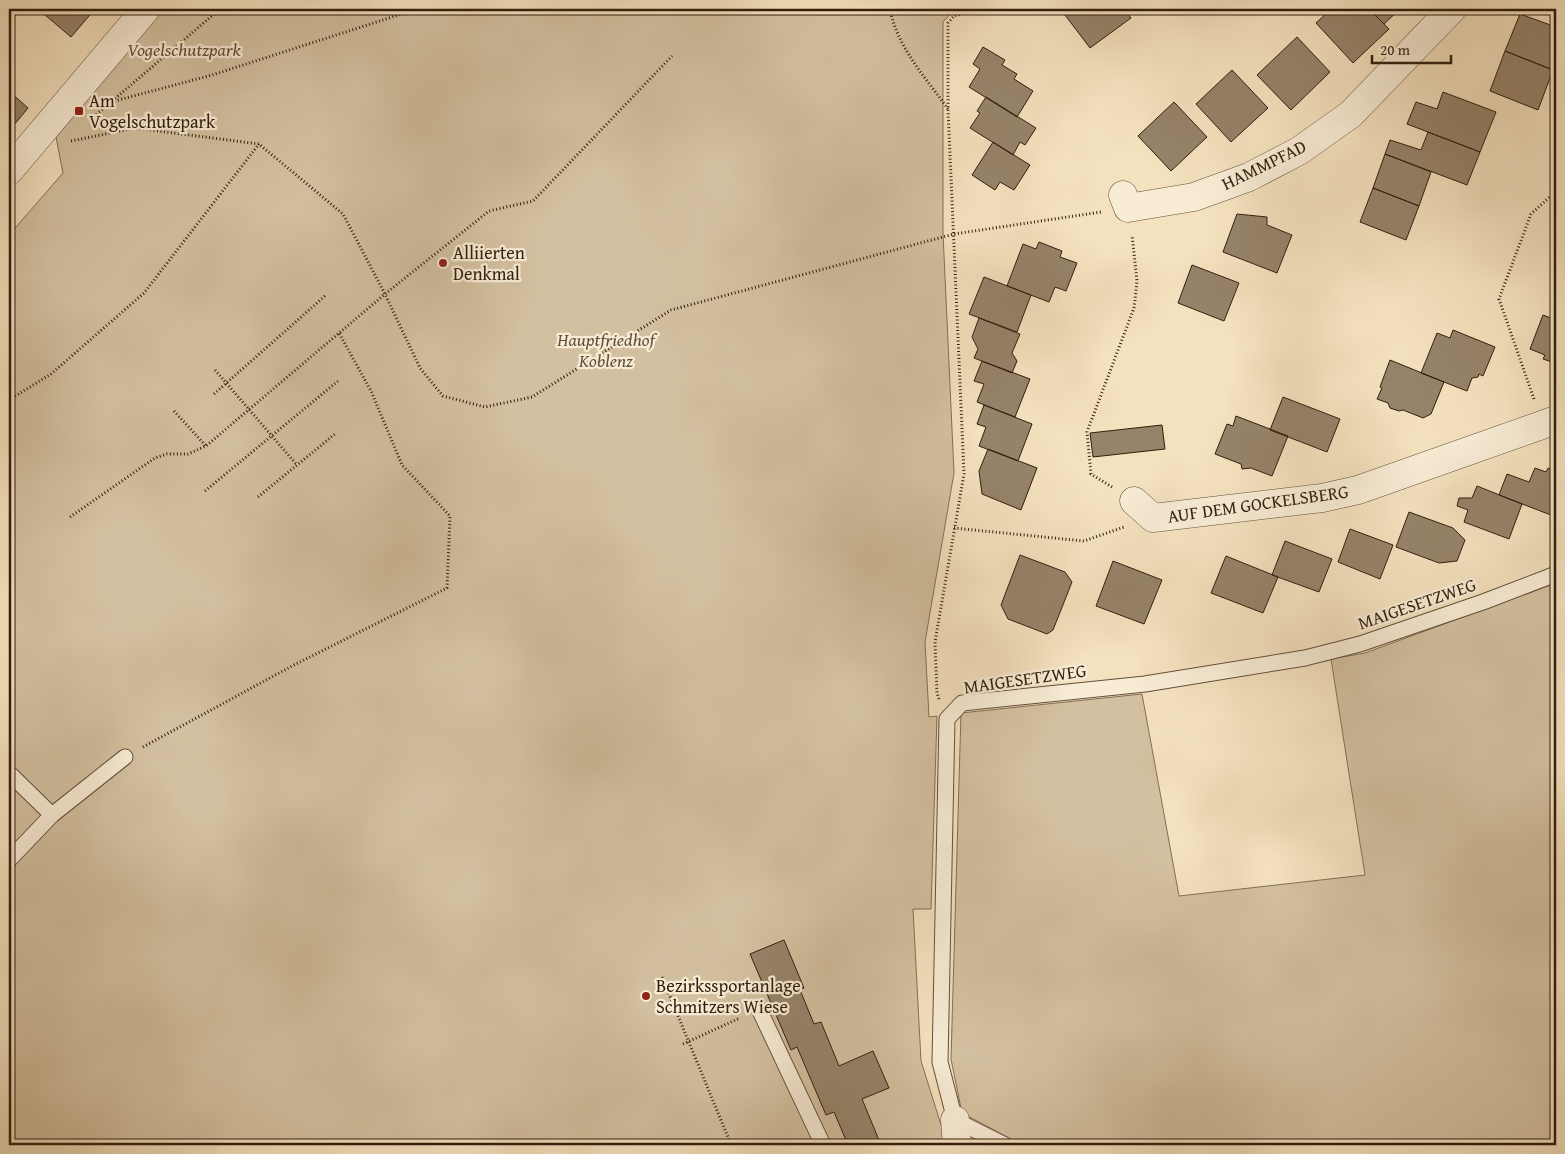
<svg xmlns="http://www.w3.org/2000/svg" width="1565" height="1154" font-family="'Gentium Book Plus',serif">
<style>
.green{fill:#d3c0a0;stroke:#826f57}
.building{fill:#96836a;stroke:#311e0e}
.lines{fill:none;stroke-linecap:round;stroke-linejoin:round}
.lane-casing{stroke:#624f3a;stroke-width:17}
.street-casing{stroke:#624f3a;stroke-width:29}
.path{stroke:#311e0e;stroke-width:3;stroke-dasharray:1 2.5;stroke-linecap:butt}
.lane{stroke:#f8ecd5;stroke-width:15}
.street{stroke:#f8ecd5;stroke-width:28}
.poi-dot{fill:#8f2418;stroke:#f8ecd5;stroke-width:2}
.labels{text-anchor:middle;stroke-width:4.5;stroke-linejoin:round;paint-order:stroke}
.park-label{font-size:18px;font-style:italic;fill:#624f3a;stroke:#f8ecd5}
.poi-label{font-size:18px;fill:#311e0e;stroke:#f8ecd5;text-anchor:start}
.street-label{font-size:18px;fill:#311e0e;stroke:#f8ecd5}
</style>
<rect width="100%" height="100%" fill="#f4e1be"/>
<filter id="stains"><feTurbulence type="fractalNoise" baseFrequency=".004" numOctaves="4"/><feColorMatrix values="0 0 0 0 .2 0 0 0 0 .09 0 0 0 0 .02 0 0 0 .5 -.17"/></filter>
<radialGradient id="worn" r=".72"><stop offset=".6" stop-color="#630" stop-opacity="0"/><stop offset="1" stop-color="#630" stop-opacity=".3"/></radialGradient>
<path class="green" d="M164,9H955L943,22V233L954,473L925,642L929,717L937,716L931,909H913L921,1061L942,1128L943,1145H9V235L63,173L56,137Z
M1556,583V1145H1022L962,1113L951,1059L961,713L1142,694L1179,896L1365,875L1331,659L1365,653Z"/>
<path class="building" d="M38,9H95L71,37Z
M1065,9H1124L1131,18L1090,48L1062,11Z
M1337,9H1369L1389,29L1353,63L1316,23L1329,11L1332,14Z
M1369,9H1400L1384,24Z
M1520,14L1556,27V63L1553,70L1505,51Z
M1297,37L1330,72L1291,110L1257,75Z
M983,47L1005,60L1002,65L1017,74L1014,79L1033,91L1017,117L969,87L980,69L973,64Z
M1505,51L1553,70L1538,110L1490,91Z
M1232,70L1268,108L1231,142L1196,104Z
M9,91L28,108L9,131Z
M1443,92L1496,112L1480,152L1407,124L1416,102L1437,109Z
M986,97L1036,128L1025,145L1020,142L1013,155L970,128L980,113L977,111Z
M1174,102L1207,137L1171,171L1138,136Z
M1428,132L1480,152L1467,185L1385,154L1390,140L1421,150Z
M993,142L1030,165L1014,190L1000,182L995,190L972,175Z
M1385,154L1431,172L1419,206L1373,188Z
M1373,188L1419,206L1406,240L1360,222Z
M1237,214L1267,217V225L1292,235L1277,273L1223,252Z
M1039,242L1062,251L1060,257L1077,263L1066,291L1055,287L1049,302L1007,286L1023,244L1036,249Z
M1192,265L1239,283L1224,321L1178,303Z
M984,277L1031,295L1017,332L969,314Z
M1543,315L1556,320V359L1555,363L1543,359L1545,355L1530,349Z
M979,318L1020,334L1012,353L1017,361L1012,373L974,358L978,349L972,337Z
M1453,330L1495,347L1483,376L1479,374L1478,377L1472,378L1467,391L1421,373L1437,333L1450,338Z
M1390,360L1444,382L1431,414L1423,418L1403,410L1399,411L1390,408L1388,403L1377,399L1382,388L1380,387Z
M982,361L1030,379L1015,417L977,402L984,384L974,381Z
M1283,397L1340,419L1327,452L1270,430Z
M984,405L1032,424L1018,461L979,446L986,427L977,424Z
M1236,416L1288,436L1272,476L1251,468L1242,469L1241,464L1215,454L1227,424L1233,426Z
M1162,425L1165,449L1093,457L1090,433Z
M988,449L1037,468L1021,510L982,494L979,471Z
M1535,468L1546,472L1548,468L1556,472V517L1499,495L1507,474L1529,482Z
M1477,486L1522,504L1509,539L1464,522L1468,510L1457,506L1459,498H1472Z
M1409,512L1453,528L1465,540L1457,561L1439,563L1396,547Z
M1350,529L1393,545L1380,579L1338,562Z
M1285,541L1332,559L1319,592L1272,575Z
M1020,555L1065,572L1072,582L1053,630L1047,634L1008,619L1001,605Z
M1226,556L1278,577L1263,613L1211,593Z
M1113,561L1162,580L1144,624L1096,606Z
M784,940L804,988L800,990L814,1024L821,1022L839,1066L873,1051L889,1088L862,1099L881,1145H848L834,1112L826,1115L797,1047L791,1050L750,954Z"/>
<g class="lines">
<defs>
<path id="lane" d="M9,773L52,815
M9,860L52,815L125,757
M759,1009L823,1145
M1005,1145L955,1120L940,1062L947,719L962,703L1145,684L1305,658L1360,644L1483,602L1556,574"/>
<path id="street" d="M9,171L146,9
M1123,195L1128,208L1194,197L1249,177L1299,151L1351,114L1452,9
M1134,501L1153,518L1322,498L1358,490L1556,420
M955,1120L957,1145"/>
</defs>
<use href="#lane" class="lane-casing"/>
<use href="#street" class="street-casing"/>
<path class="path" d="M890,9C897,47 926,78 948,109
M111,102L212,75L417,9
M91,119L220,9
M71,141L135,128L259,144L343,214L385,294L420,368L443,396L485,407L532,397L671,310L954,234L1101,212
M215,370L297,465
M214,394L326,295
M1534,399L1499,299L1531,214L1556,191
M9,400L51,374L144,293L259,144
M174,411L206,446
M1112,487L1091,474L1087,432L1134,308L1137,281L1132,235
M205,491L338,381
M258,497L335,434
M70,517L155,458L167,454H188L206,446L385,294L489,211L533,201L672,56
M954,528L1084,541L1124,527
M939,699L937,693L935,642L964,474L948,109V23L954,16L980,9
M143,747L292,666L447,588L450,516L402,465L371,391L339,333
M662,977L730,1142
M683,1044L740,1018"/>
<use href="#lane" class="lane"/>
<use href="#street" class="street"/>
</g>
<g class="poi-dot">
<rect x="74" y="106" width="10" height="10" rx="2.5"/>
<circle cx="443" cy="263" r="5"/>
<circle cx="646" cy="996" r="5"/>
</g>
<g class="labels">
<g class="park-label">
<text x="184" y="56">Vogelschutzpark</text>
<text x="606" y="346">Hauptfriedhof<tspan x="606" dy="21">Koblenz</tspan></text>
</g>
<g class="poi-label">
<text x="89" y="107">Am<tspan x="89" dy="21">Vogelschutzpark</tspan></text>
<text x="453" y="259">Alliierten<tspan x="453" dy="21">Denkmal</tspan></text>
<text x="656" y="992">Bezirkssportanlage<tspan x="656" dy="21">Schmitzers Wiese</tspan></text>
</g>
<g class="street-label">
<text transform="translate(1264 165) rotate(-26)" y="6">HAMMPFAD</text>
<text transform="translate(1258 504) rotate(-8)" y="6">AUF DEM GOCKELSBERG</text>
<text transform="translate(1417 604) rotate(-19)" y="6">MAIGESETZWEG</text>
<text transform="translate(1025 679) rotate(-8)" y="6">MAIGESETZWEG</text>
</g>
</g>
<rect width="1565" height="1154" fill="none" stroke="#f4e1be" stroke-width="30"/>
<rect x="10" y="10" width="1545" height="1134" fill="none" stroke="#311e0e" stroke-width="2.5"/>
<rect x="15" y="15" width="1535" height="1124" fill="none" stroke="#311e0e"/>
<path d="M1372 55v8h79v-8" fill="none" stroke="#311e0e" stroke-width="2.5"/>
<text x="1380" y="55" font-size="15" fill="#311e0e" stroke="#f8ecd5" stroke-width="4" paint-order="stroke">20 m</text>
<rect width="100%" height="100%" filter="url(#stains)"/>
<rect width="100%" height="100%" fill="url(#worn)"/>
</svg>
